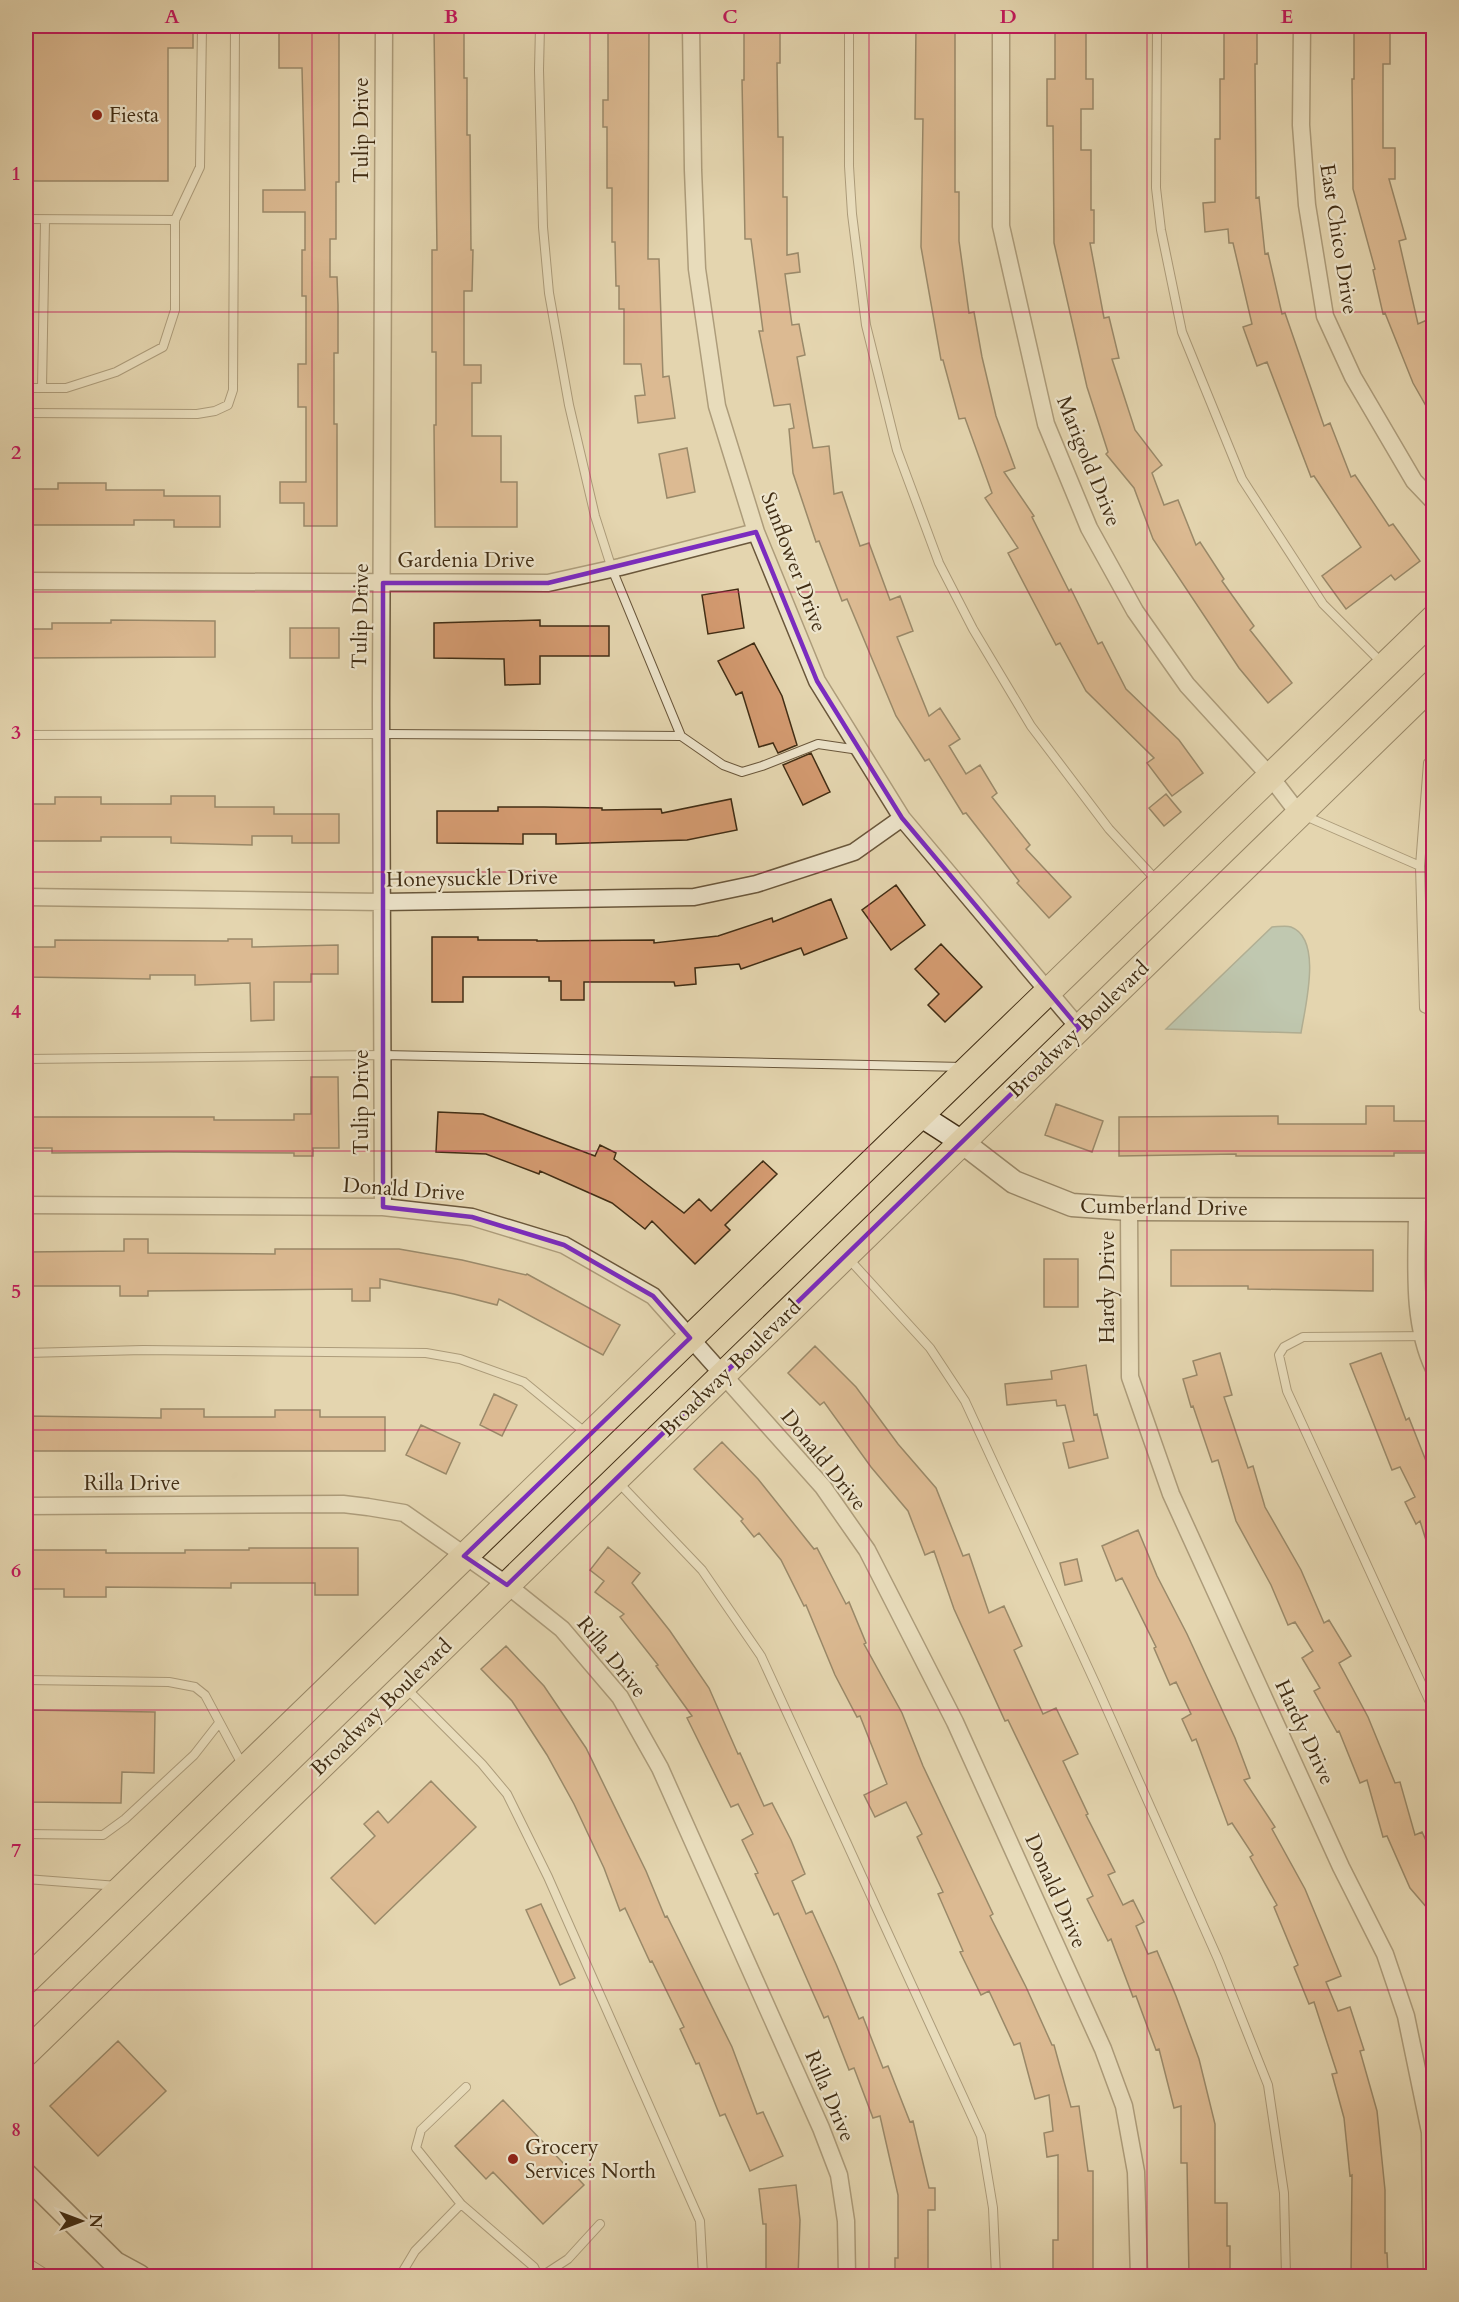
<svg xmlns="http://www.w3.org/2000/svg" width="1459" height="2302" font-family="Cardo,serif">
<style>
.water{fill:#96b8b1;stroke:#748072;stroke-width:1.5}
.building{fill:#d39a70;stroke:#412d14;stroke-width:1.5}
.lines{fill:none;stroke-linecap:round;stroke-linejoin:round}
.lane-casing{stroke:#6a573b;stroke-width:10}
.street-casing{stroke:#6a573b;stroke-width:19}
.secondary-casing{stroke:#412d14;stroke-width:25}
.primary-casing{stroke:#412d14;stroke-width:28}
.lane{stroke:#ede4cb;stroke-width:8}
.street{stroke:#ede4cb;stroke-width:16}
.secondary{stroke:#ede4cb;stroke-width:22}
.primary{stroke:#e4d5af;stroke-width:26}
.marked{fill:none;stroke:#7b2cbf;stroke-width:4.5;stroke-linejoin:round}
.grid{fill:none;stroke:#c2185b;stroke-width:1.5;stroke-opacity:0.55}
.poi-dot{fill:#8f2418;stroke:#ede4cb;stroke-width:2}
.labels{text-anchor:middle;stroke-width:4.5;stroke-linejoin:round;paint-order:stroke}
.poi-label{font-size:21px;fill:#412d14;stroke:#ede4cb;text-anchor:start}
.street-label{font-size:21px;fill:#412d14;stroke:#ede4cb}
.neatline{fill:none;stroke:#c2185b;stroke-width:2}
.grid-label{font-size:20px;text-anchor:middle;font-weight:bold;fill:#c2185b}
</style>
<rect width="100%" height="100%" fill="#e4d5af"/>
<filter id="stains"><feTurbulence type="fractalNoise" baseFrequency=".00333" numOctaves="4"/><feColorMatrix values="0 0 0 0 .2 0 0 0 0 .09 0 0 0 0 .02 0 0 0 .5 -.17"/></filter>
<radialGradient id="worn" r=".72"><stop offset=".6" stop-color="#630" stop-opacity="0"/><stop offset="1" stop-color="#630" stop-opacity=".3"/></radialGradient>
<path class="water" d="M1272,927C1277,927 1286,925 1291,927C1323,939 1305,1007 1301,1033L1166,1029Z"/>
<path class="building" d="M26,26H193V48H168V181H26Z
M279,26H339V182H336V239H330V277H337L338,305V353H334V424H337V526H304V503H280V482H306V407H298V364H306V296H302V250H305V212H263V190H305L302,68H279Z
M434,26H464V78H467V135H470L471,250H473L472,291H464V365H481V383H472V436H501V482H517V527H435L434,425H436V352H432V250H437Z
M744,26H780V63H777L778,137H783V197H787V255L798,253L800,272L785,274L792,325L799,324L805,355L797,357L813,448L829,446L834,494L842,492L860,546L869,543L890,600L900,596L913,631L897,637L929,716L940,708L960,739L949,746L966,774L980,765L997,793L992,797L1030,845L1026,849L1071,897L1049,918L1017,883L1019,881L966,813L963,814L929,759L925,761L896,716L847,599L842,601L819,541L816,542L793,473L789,429L794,428L790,404L774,406L759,331H763L751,239H745L742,80H744Z
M916,26H955V192H959V241L969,313L974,312L982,357L996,416L1015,468L1004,472L1034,516L1032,517L1069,591L1071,589L1098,644L1102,642L1126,689L1179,740L1203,773L1172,796L1147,763L1154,758L1086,691L1060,643L1056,645L1008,553L1018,548L985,498L992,493L965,418L959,419L943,360H941L921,247L923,119H915Z
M1055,26H1086V79H1093V109H1081V150H1091V210H1094V243H1090L1104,318L1109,317L1119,358L1112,359L1135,430L1162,465L1152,473L1164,505L1178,500L1196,545L1200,542L1224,579L1222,581L1254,626L1250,630L1292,683L1268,703L1239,668L1153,539L1134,488L1106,454L1108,452L1087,387L1054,243L1053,126H1047V79H1055Z
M1224,26H1257V64H1255L1256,198L1259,197L1265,254L1268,253L1282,314L1285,313L1324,426L1330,423L1351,477L1355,475L1389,526L1393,524L1420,561L1395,580L1391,575L1346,609L1322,576L1361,547L1314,476L1311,477L1267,362L1257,366L1243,327L1252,324L1233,243H1229L1228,229L1205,232L1203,203L1215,202V139H1220V79H1224Z
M1354,26H1390V64H1383V148H1395V179H1389L1406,239L1399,241L1418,324L1427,320L1434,336V420L1413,383L1385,313L1383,314L1373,270L1375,269L1353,189L1352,79H1354Z
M608,27H649L648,259H659L663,377L669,376L675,418L638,423L635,396L645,395L641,364H624V309H619V286H616L615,242H612V188H607V127H603V100H608Z
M687,448L695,492L667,498L659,454Z
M58,483H106V490H164V496H220V527H174V520H134V525H26V489H58Z
M738,589L744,628L708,634L702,595Z
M111,620L215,621V657L26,658V629H52V623H111Z
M540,620V626H609V656H540V684L505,685L504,659L434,658V623Z
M290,628H339V658H290Z
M754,643L782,696L797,745L778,753L773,743L759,747L742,692L736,695L718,661Z
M811,753L830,792L803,805L783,765Z
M1166,794L1181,812L1164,826L1149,808Z
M171,796H215V807H274V814H339V843H292V836H252V845L171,843V837H101V841H26V804H55V797H101V804H171Z
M731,799L737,830L687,840L556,844V834H523V844L437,843V811H498V807H544L602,808V810L661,809L662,813Z
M896,885L925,925L891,950L862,910Z
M831,899L847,938L804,955L801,948L741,969L739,964L695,968L696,984L675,986L674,982H584V1000H561V981H549V977H463V1002H432V937H478V940H537V941L654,940V943L718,936L772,918L773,922Z
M228,939H252V947L338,945V974H311V982H274V1020L251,1021L250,983L195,985V975H150V979L26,977V947H55V940L228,941Z
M941,944L982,987L945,1022L928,1005L939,994L915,969Z
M311,1077H338L339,1148H313V1156H294V1153L169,1152L52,1153V1148H26V1117H214V1120H294V1114H311Z
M1056,1104L1103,1121L1092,1152L1045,1135Z
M1366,1106H1394V1121H1434V1153H1394V1156H1236V1154L1119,1156V1117L1278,1116V1124H1366Z
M438,1112L483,1114L595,1156L600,1145L616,1153L614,1159L684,1213L699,1199L711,1211L763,1161L777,1174L725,1225L730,1230L695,1264L652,1221L645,1229L612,1203L540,1171L539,1174L486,1154L436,1152Z
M124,1239H148V1253L275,1254V1249H399L462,1260L526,1275L527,1274L620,1325L603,1355L499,1299L497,1305L454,1294L380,1279V1288H370V1301H352V1289L148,1291V1296H120V1286H26V1252L124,1251Z
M1171,1250H1373V1291L1248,1289V1286H1171Z
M1044,1259H1078V1307H1044Z
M815,1346L856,1387L898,1444L936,1488L963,1556L969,1554L989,1613L1004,1606L1022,1646L1014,1650L1043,1714L1056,1708L1078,1754L1063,1761L1088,1814L1086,1815L1115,1872L1108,1875L1123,1905L1133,1900L1144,1922L1136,1926L1148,1954L1157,1951L1176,1996L1199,2059L1215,2124V2203H1227V2246H1230V2277H1189L1187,2163H1181V2106L1174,2108L1159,2049L1156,2050L1136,1996L1133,1997L1111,1939L1108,1941L1087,1899L1093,1896L1008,1720L1005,1721L954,1609L934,1551L925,1555L908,1511L871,1467L824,1402L820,1405L788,1373Z
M1220,1353L1232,1395L1224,1397L1248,1468L1253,1466L1265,1507L1301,1570L1324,1623L1329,1620L1351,1656L1339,1663L1368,1717L1395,1783L1400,1782L1415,1835L1422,1832L1434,1858V1916L1410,1888L1387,1836L1383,1837L1367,1780L1360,1783L1339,1731L1337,1732L1314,1691L1320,1688L1302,1658L1313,1651L1295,1622L1288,1625L1271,1585L1236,1521L1218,1460L1212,1462L1193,1406L1191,1407L1183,1379L1197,1375L1193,1361Z
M1381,1353L1406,1420L1409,1418L1428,1466L1434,1463V1550H1429L1420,1521L1416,1524L1405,1502L1415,1497L1400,1467L1392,1470L1350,1364Z
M1086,1365L1094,1415L1097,1414L1108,1458L1069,1468L1063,1443L1074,1441L1065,1405L1057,1406L1056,1400L1007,1405L1005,1384L1052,1379L1051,1371Z
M494,1394L517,1405L502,1436L480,1425Z
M161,1409H204V1417H275V1410H320V1417H385V1451H26V1416L161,1418Z
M421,1425L460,1443L446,1474L406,1455Z
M722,1442L758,1479L814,1549L817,1548L846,1604L849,1602L866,1643L864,1644L902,1713L923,1766L993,1914L990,1916L1026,1987L1052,2045H1054L1071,2107L1079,2106L1088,2171H1093V2277H1053V2240H1058V2155L1047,2157L1044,2133L1053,2131L1049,2095L1035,2099L1020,2043L1014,2045L989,1991L981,1995L960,1952L963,1951L938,1894L943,1892L917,1837L922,1834L906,1802L875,1817L864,1795L887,1784L860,1716L857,1717L835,1675L806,1605L804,1606L781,1560L759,1533L754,1537L741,1521L743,1519L694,1469Z
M1138,1530L1157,1576L1187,1634L1235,1738L1250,1778L1244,1780L1275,1827L1272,1829L1305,1889L1341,1976L1326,1982L1338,2011L1350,2007L1364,2050L1360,2051L1377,2111L1385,2190V2253H1387L1388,2277H1351L1352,2175L1350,2176L1344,2118L1332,2074L1337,2073L1314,2002L1309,2004L1294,1967L1298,1965L1274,1907L1277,1905L1250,1857L1253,1855L1232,1823L1228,1825L1196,1739L1192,1741L1182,1719L1191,1714L1176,1682L1170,1685L1154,1648L1156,1647L1122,1578L1116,1581L1102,1546Z
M608,1547L640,1573L632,1583L670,1631L709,1688L738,1754L740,1753L764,1806L772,1803L791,1840L805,1874L792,1881L806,1914L812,1911L836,1964L859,2019L863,2017L883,2068L888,2066L910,2122L913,2121L929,2188H935V2210H928V2277H895V2258H898V2195L880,2116L873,2118L854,2068L849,2070L828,2016L824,2018L778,1913L774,1915L755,1874L758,1873L742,1840L753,1834L738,1804L731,1807L687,1718L692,1716L656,1666L658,1665L620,1617L624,1614L595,1592L604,1581L590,1570Z
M249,1548H358V1595H315V1583H231V1588L106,1587V1597H64V1589H26V1550H106V1553H185V1550H249Z
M1077,1559L1082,1581L1065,1585L1060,1563Z
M506,1646L544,1686L586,1748L646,1871L665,1917L667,1916L732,2047L757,2114L763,2112L783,2156L750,2171L725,2114L720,2116L699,2063L696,2064L680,2029L684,2027L652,1961L650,1962L625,1908L620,1911L604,1868L574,1804L547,1755L512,1701L481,1669Z
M26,1710L155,1712L154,1773L122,1772L121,1803L26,1802Z
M431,1781L476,1827L375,1924L331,1878L375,1836L364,1824L378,1811L388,1823Z
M541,1904L575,1978L560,1985L526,1910Z
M118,2041L166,2091L98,2156L50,2106Z
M503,2100L584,2185L543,2224L493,2172L486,2179L455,2146Z
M796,2185L800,2220L798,2277H766V2224H763L759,2189Z"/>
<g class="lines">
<defs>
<path id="lane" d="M849,26V166L852,214L866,325L897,450L939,563L973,629L1031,726L1109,829L1158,882
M1157,26L1156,188L1161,230L1182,332L1242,479L1323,604L1383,664
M26,219L175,220L200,167L202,26
M45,220L42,388H66L116,372L163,347L175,310V220
M26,388H42
M26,413L197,414L215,411L228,405L233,390L235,26
M26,735L382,734L681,736L612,569L595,516L569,405L549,293L543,227L539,70L540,26
M681,736L723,765L742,772L762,766L818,744L859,750
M1303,815L1420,866L1424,1008L1434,1012
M1420,866L1428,763L1434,762
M26,1059L383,1055L964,1067
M848,1258L930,1348L965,1401L1097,1687L1218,1959L1268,2085L1284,2193L1286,2276
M1434,1336L1303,1337L1284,1347L1279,1355L1287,1391L1434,1711
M26,1353L143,1350L426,1353L460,1359L524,1382L586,1433
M618,1482L702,1570L761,1656L981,2136L993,2208L996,2276
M26,1680L169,1682L195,1687L205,1695L243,1766
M406,1688L482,1764L507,1794L548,1877L700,2221L703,2276
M26,1834L103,1835L125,1819L194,1755L219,1723
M26,1879L118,1886
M461,2204L416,2148L421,2130L466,2087
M30,2264L49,2276
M400,2276L415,2251L461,2204L534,2267L538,2276
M542,2276L568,2259L600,2224"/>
<path id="street" d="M691,26L693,170L697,269L717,406L756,532L817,681L902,818L1079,1028
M1001,26V226L1046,424L1089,528L1135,611L1187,685L1270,776L1299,814
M1302,26L1301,125L1307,205L1325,316L1353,377L1414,481L1434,502
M26,581L548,583L620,567L756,532
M26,897L383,902L694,897L756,884L854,852L902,818
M26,1205L383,1207L472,1217L564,1245L653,1296L823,1487L867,1550L955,1722L1103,2049L1124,2106L1136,2172L1139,2276
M383,1207L381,704L384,26
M1129,1209L1130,1377L1171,1494L1341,1867L1385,1954L1406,2016L1430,2132L1432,2276
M1417,1210C1417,1262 1411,1321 1434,1369
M26,1506L343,1504L368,1507L404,1513L507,1585L562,1629L620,1697L660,1768L821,2128L839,2175L846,2221L847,2276"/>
<path id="secondary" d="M920,1115L962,1142L1014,1182L1072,1205L1129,1209L1434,1210
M26,2175L115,2263L139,2276"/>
<path id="primary" d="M26,1981L1434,618
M26,2053L1434,683"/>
</defs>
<use href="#lane" class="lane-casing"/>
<use href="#street" class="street-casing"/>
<use href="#secondary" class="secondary-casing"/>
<use href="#primary" class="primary-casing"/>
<use href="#lane" class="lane"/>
<use href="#street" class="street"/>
<use href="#secondary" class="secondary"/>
<use href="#primary" class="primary"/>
</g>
<path d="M0 0H1459V2302H0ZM756,532L817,681L902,818L1079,1028L507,1585L464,1556L690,1338L653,1296L564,1245L472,1217L383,1207V583H548Z" fill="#e4d5af" fill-opacity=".55" fill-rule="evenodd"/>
<path class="marked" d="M756,532L817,681L902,818L1079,1028L507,1585L464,1556L690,1338L653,1296L564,1245L472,1217L383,1207V583H548Z"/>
<path class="grid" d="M312,26V2276M590,26V2276M869,26V2276M1147,26V2276M26,312H1434M26,592H1434M26,872H1434M26,1151H1434M26,1430H1434M26,1710H1434M26,1990H1434"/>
<g class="poi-dot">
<circle cx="97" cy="115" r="6"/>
<circle cx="513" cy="2159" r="6"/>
</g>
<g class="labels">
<g class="poi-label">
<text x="109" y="122">Fiesta</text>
<text x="525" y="2154">Grocery<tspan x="525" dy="24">Services North</tspan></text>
</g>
<g class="street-label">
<text transform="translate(361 130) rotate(-90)" y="7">Tulip Drive</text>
<text transform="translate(1339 239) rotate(81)" y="7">East Chico Drive</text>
<text transform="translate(1089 461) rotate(68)" y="7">Marigold Drive</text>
<text x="466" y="567">Gardenia Drive</text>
<text transform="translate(794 562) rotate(69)" y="7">Sunflower Drive</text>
<text transform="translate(360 616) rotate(-89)" y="7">Tulip Drive</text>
<text transform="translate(472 878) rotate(-1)" y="7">Honeysuckle Drive</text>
<text transform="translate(1078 1029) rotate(-44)" y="7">Broadway Boulevard</text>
<text transform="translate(361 1102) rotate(-90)" y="7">Tulip Drive</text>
<text transform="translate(404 1189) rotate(4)" y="7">Donald Drive</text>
<text transform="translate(1164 1207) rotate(1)" y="7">Cumberland Drive</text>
<text transform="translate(1107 1287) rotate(-90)" y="7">Hardy Drive</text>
<text transform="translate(730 1368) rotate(-44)" y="7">Broadway Boulevard</text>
<text transform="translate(824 1460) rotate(51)" y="7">Donald Drive</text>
<text x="132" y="1490">Rilla Drive</text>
<text transform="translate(612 1657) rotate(51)" y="7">Rilla Drive</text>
<text transform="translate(381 1707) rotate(-44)" y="7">Broadway Boulevard</text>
<text transform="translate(1305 1732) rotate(65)" y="7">Hardy Drive</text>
<text transform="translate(1056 1891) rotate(66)" y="7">Donald Drive</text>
<text transform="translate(830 2096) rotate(67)" y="7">Rilla Drive</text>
</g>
</g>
<rect width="1459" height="2302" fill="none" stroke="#e4d5af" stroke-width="66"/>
<g transform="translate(81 2221) rotate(90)" stroke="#ede4cb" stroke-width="4.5" paint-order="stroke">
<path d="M0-4.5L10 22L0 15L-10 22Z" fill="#412d14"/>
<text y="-9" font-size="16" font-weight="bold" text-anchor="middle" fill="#412d14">N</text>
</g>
<rect x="33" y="33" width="1393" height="2236" class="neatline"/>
<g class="grid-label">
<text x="172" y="23">A</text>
<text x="451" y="23">B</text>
<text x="730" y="23">C</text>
<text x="1008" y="23">D</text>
<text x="1287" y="23">E</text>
<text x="16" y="180">1</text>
<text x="16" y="459">2</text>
<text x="16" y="739">3</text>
<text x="16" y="1018">4</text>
<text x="16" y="1298">5</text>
<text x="16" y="1577">6</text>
<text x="16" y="1857">7</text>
<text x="16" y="2136">8</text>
</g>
<rect width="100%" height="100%" filter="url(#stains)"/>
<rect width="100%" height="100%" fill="url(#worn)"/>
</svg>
